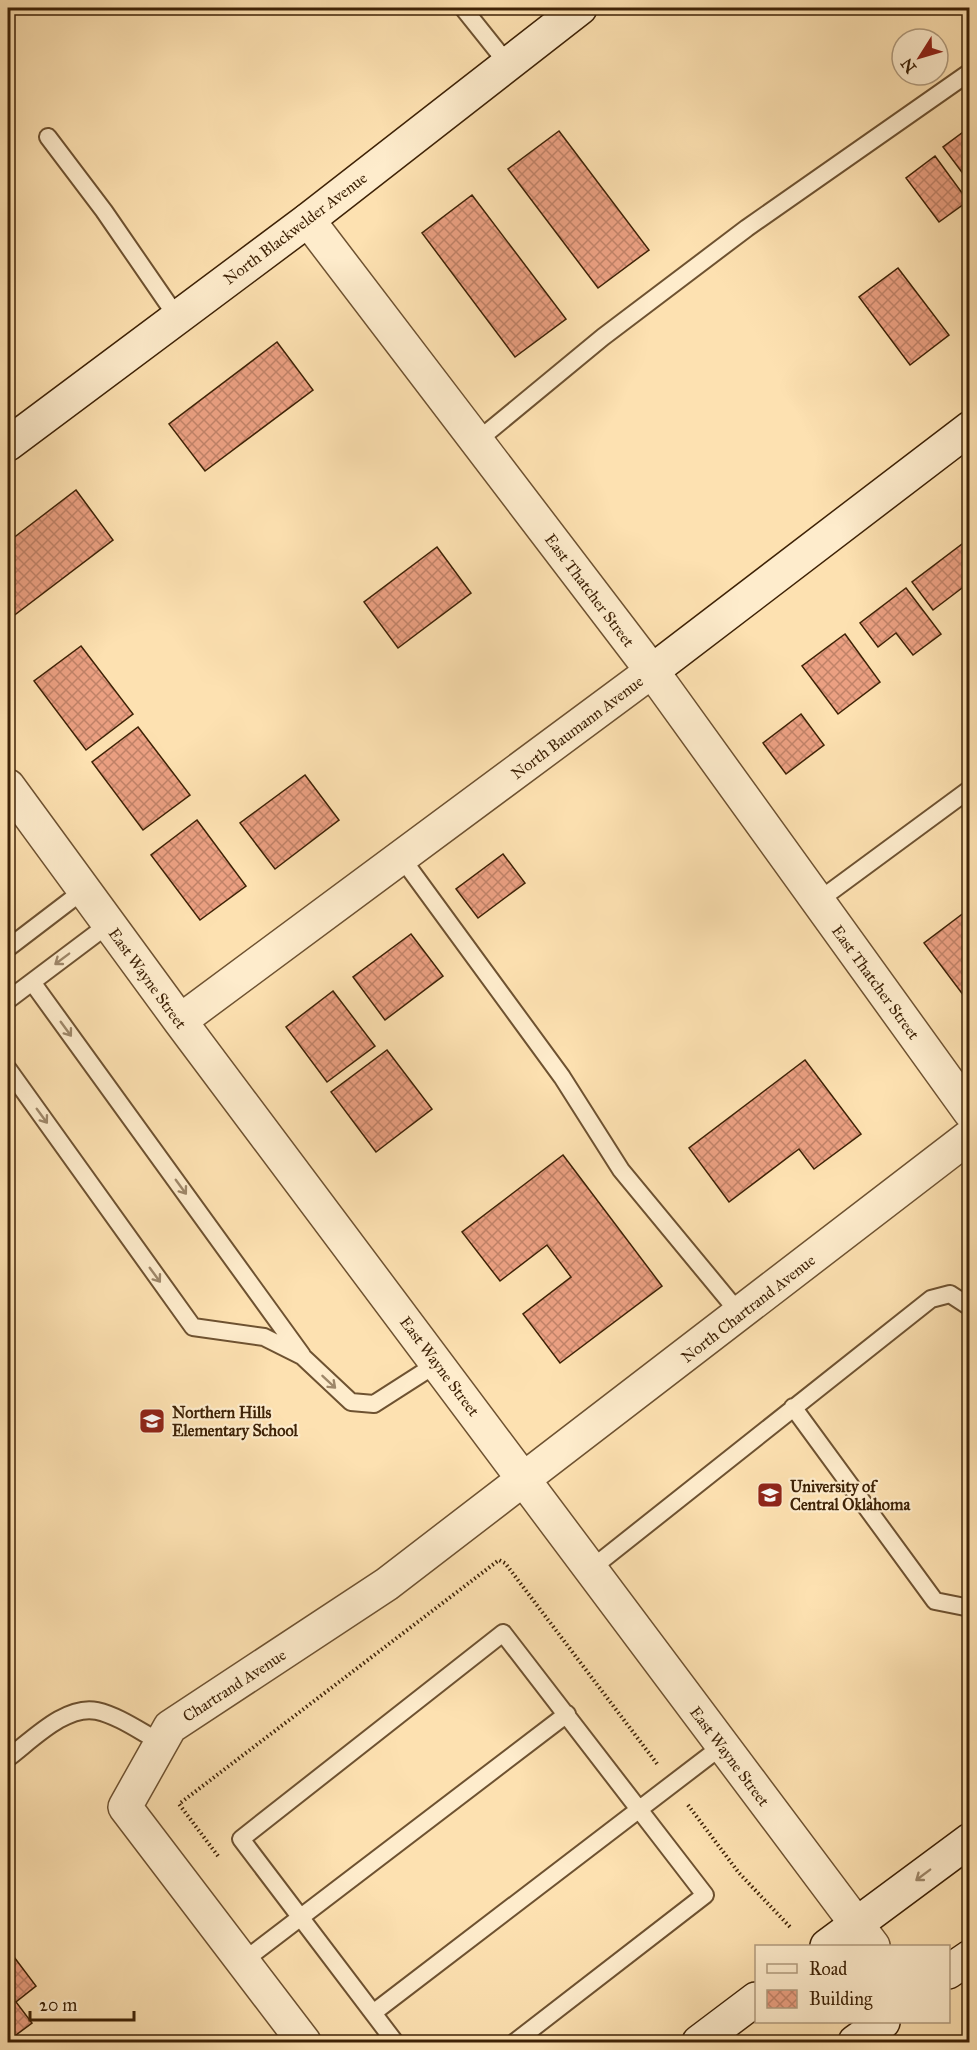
<svg xmlns="http://www.w3.org/2000/svg" width="977" height="2050" font-family="'IM FELL Great Primer',serif">
<style>
.building{fill:url(#building-cross-hatch);stroke:#3e2206;stroke-width:1.5}
.lines{fill:none;stroke-linecap:round;stroke-linejoin:round}
.lane-casing{stroke:#6e5231;stroke-width:20}
.street-casing{stroke:#6e5231;stroke-width:36}
.secondary-casing{stroke:#3e2206;stroke-width:36}
.path{stroke:#3e2206;stroke-width:4;stroke-dasharray:1.5 3;stroke-linecap:butt}
.lane{stroke:#feeccc;stroke-width:16}
.street{stroke:#feeccc;stroke-width:33}
.secondary{stroke:#feeccc;stroke-width:33}
.oneway{stroke:#9e8769}
.labels{text-anchor:middle;stroke-width:4.5;stroke-linejoin:round;paint-order:stroke}
.street-label{font-size:16px;fill:#3e2206;stroke:#feeccc}
.poi-label{font-size:16px;font-weight:bold;fill:#3e2206;stroke:#feeccc;text-anchor:start}
</style>
<defs>
<pattern id="building-cross-hatch" width="8" height="8" patternUnits="userSpaceOnUse" patternTransform="scale(1.5)"><rect width="8" height="8" fill="#eba082"/><path d="M0 0l8 8M0 8l8-8" fill="none" stroke="#c08268"/></pattern>
</defs>
<rect width="100%" height="100%" fill="#fde1b1"/>
<filter id="stains"><feTurbulence type="fractalNoise" baseFrequency=".00333" numOctaves="4"/><feColorMatrix values="0 0 0 0 .2 0 0 0 0 .09 0 0 0 0 .02 0 0 0 .5 -.17"/></filter>
<radialGradient id="worn" r=".72"><stop offset=".6" stop-color="#630" stop-opacity="0"/><stop offset="1" stop-color="#630" stop-opacity=".3"/></radialGradient>
<path class="building" d="M970,127V183L943,147Z
M559,131L649,250L598,288L508,169Z
M935,156L968,201L939,222L906,178Z
M472,195L566,319L515,357L422,233Z
M898,268L949,335L910,365L859,297Z
M277,342L313,390L205,471L169,424Z
M76,490L113,540L8,620V542Z
M970,538V582L933,610L912,582Z
M437,547L471,593L398,648L364,602Z
M906,588L941,634L913,655L896,633L878,647L860,623Z
M845,634L880,682L838,714L802,666Z
M81,646L133,714L86,750L34,681Z
M801,714L824,745L786,774L763,743Z
M138,727L190,795L143,830L92,762Z
M305,775L339,820L275,869L240,823Z
M197,820L246,886L200,920L151,855Z
M503,854L525,883L478,918L456,889Z
M965,912L970,918V1004L924,943Z
M411,934L443,976L385,1020L353,977Z
M333,991L375,1046L327,1082L286,1027Z
M387,1050L432,1109L376,1152L331,1092Z
M805,1060L861,1134L814,1169L799,1149L729,1202L689,1148Z
M563,1155L662,1286L560,1363L523,1314L571,1277L547,1245L500,1281L462,1232Z
M8,1949L36,1986L16,2002L32,2023L8,2041Z"/>
<g class="lines">
<defs>
<path id="lane" d="M463,8L507,63
M48,137L104,211L177,317
M477,441L603,337L747,228L970,72
M401,857L562,1077L621,1170L740,1314
M818,901L970,789
M8,948L84,890
M32,982L302,1355
M8,1000L109,924
M8,1069L193,1327L264,1337L302,1356L351,1402L374,1404L438,1363
M793,1407L935,1601L970,1608
M592,1568L931,1299L950,1294L970,1307
M8,1758C31,1741 66,1704 97,1711C119,1716 141,1732 160,1742
M242,1962L567,1714
M373,2013L722,1746
M395,2042L241,1839L503,1633L705,1895L515,2042"/>
<path id="street" d="M308,220L652,671L970,1112
M8,786L180,1021L873,1946
M180,1021L652,671
M304,2042L125,1807L170,1727L387,1584L970,1136"/>
<path id="secondary" d="M8,444L308,220L580,8
M652,671L970,428
M827,1946L970,1840
M948,1972L970,1957
M699,2042L756,1999
M855,2042L883,2022"/>
</defs>
<use href="#lane" class="lane-casing"/>
<use href="#street" class="street-casing"/>
<use href="#secondary" class="secondary-casing"/>
<path class="path" d="M688,1805L739,1873L791,1928
M218,1856L179,1804L499,1560L505,1563L658,1765"/>
<use href="#lane" class="lane"/>
<use href="#street" class="street"/>
<use href="#secondary" class="secondary"/>
</g>
<defs><path id="oneway-shaft" d="M-6 0H5M1.5-3L5.5 0L1.5 3" fill="none" stroke-width="1.6" stroke-linecap="round" stroke-linejoin="round" transform="scale(1.5)"/></defs>
<g class="oneway">
<use href="#oneway-shaft" transform="translate(62 959) rotate(143)"/>
<use href="#oneway-shaft" transform="translate(66 1029) rotate(54)"/>
<use href="#oneway-shaft" transform="translate(42 1116) rotate(54)"/>
<use href="#oneway-shaft" transform="translate(181 1187) rotate(54)"/>
<use href="#oneway-shaft" transform="translate(155 1275) rotate(54)"/>
<use href="#oneway-shaft" transform="translate(329 1382) rotate(43)"/>
<use href="#oneway-shaft" transform="translate(923 1875) rotate(143)"/>
</g>
<defs>
<symbol id="school-square" viewBox="-11 -11 22 22"><rect x="-9" y="-9" width="18" height="18" rx="4" fill="#8f2418" stroke="#feeccc"/><path d="M0-5L7-2L0 1L-7-2ZM-4 1L0 2.5L4 1V4Q0 6-4 4Z" fill="#fff"/></symbol>
<symbol id="university-square" viewBox="-11 -11 22 22"><rect x="-9" y="-9" width="18" height="18" rx="4" fill="#8f2418" stroke="#feeccc"/><path d="M0-5L7-2L0 1L-7-2ZM-4 1L0 2.5L4 1V4Q0 6-4 4Z" fill="#fff"/></symbol>
</defs>
<g fill-rule="evenodd">
<use href="#school-square" x="137" y="1406" width="30" height="30"/>
<use href="#university-square" x="755" y="1480" width="30" height="30"/>
</g>
<g class="labels">
<g class="street-label">
<text transform="translate(295 228) rotate(-37)" y="6">North Blackwelder Avenue</text>
<text transform="translate(590 590) rotate(53)" y="6">East Thatcher Street</text>
<text transform="translate(577 727) rotate(-37)" y="6">North Baumann Avenue</text>
<text transform="translate(148 978) rotate(54)" y="6">East Wayne Street</text>
<text transform="translate(876 982) rotate(54)" y="6">East Thatcher Street</text>
<text transform="translate(748 1308) rotate(-38)" y="6">North Chartrand Avenue</text>
<text transform="translate(440 1366) rotate(53)" y="6">East Wayne Street</text>
<text transform="translate(234 1685) rotate(-33)" y="6">Chartrand Avenue</text>
<text transform="translate(730 1756) rotate(53)" y="6">East Wayne Street</text>
</g>
<g class="poi-label">
<text x="172" y="1418">Northern Hills<tspan x="172" dy="18">Elementary School</tspan></text>
<text x="790" y="1492">University of<tspan x="790" dy="18">Central Oklahoma</tspan></text>
</g>
</g>
<rect width="977" height="2050" fill="none" stroke="#fde1b1" stroke-width="30"/>
<rect x="9" y="9" width="959" height="2032" fill="none" stroke="#3e2206" stroke-width="3"/>
<rect x="15" y="15" width="947" height="2020" fill="none" stroke="#3e2206" stroke-width="1.5"/>
<rect x="755" y="1945" width="195" height="78" fill="#feeccc" stroke="#b19b7d" stroke-width="1.5"/>
<rect x="767" y="1964" width="30" height="9" fill="#feeccc" stroke="#b19b7d" stroke-width="1.5"/>
<text x="809" y="1975" font-size="18" fill="#3e2206">Road</text>
<rect x="767" y="1990" width="30" height="18" fill="url(#building-cross-hatch)" stroke="#b19b7d" stroke-width="1.5"/>
<text x="809" y="2005" font-size="18" fill="#3e2206">Building</text>
<g transform="translate(920 57) rotate(233)"><circle r="28" fill="#feeccc" stroke="#b19b7d" stroke-width="1.5"/>
<path d="M0-4.5L10 22L0 15L-10 22Z" fill="#8f2418"/>
<text y="-9" font-size="16" font-weight="bold" text-anchor="middle" fill="#3e2206">N</text>
</g>
<path d="M30 2011v9h104v-9" fill="none" stroke="#3e2206" stroke-width="3"/>
<text x="39" y="2011" font-size="18" fill="#3e2206" stroke="#feeccc" stroke-width="4.5" paint-order="stroke">20 m</text>
<rect width="100%" height="100%" filter="url(#stains)"/>
<rect width="100%" height="100%" fill="url(#worn)"/>
</svg>
